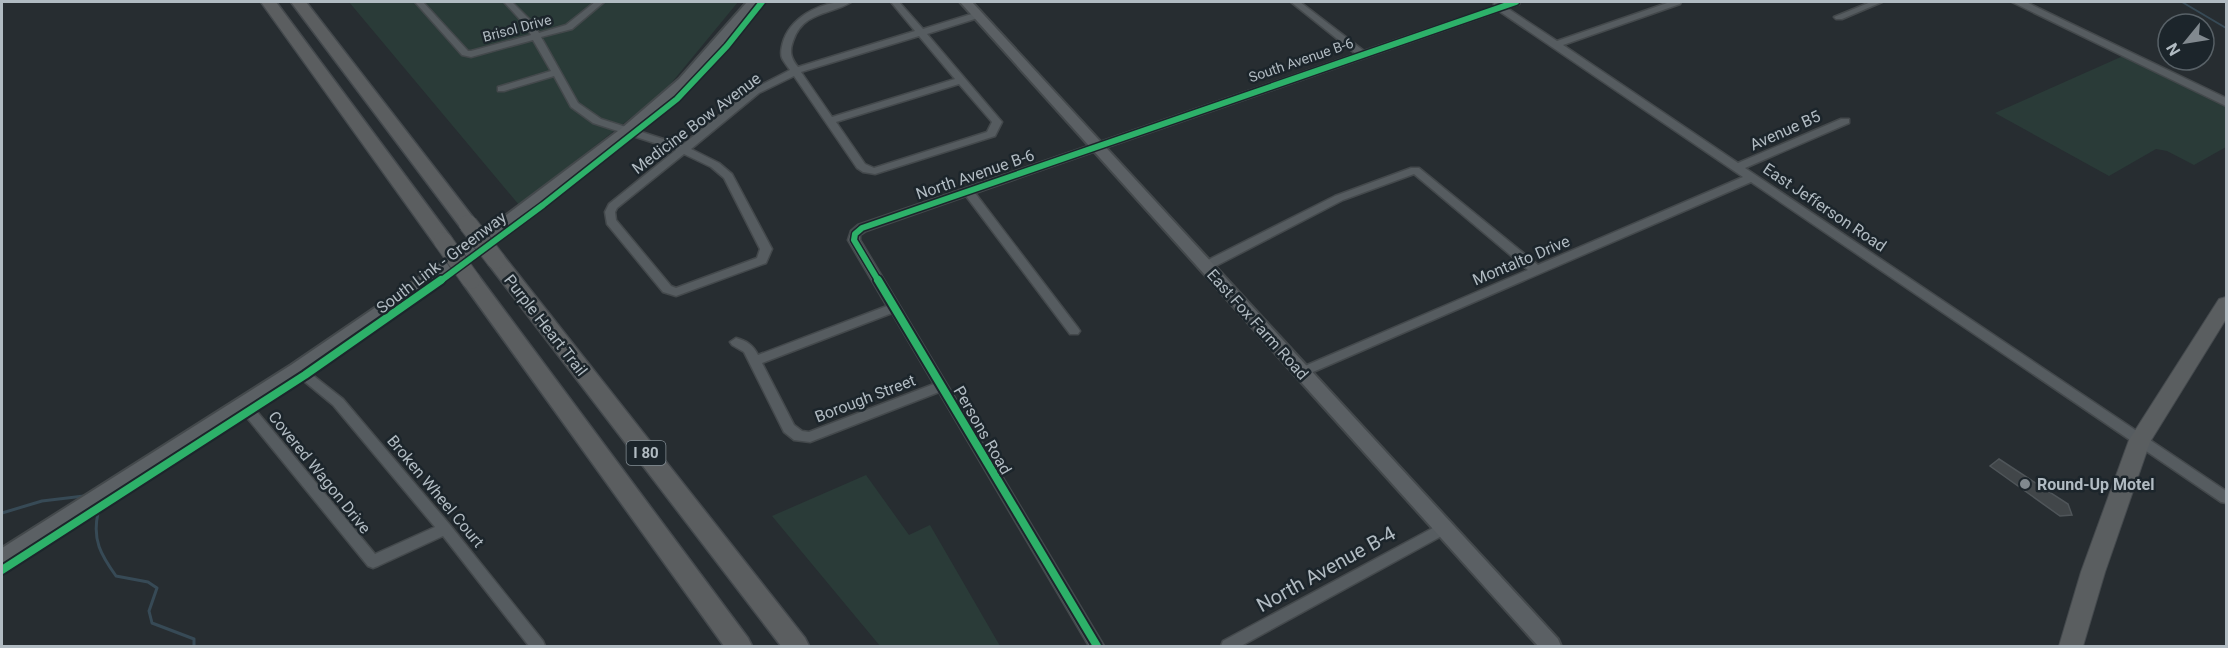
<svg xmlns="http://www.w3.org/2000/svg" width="2228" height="648" font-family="Roboto,sans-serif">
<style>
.green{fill:#2a3b38}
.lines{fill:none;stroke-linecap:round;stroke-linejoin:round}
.stream-far1{stroke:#374a56;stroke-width:2}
.stream{stroke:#374a56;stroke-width:3}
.building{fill:#414649;stroke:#4f5559;stroke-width:1.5}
.minor-casing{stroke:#44494c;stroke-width:3}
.tertiary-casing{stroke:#44494c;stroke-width:3}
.secondary-casing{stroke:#44494c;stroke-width:4}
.trunk-casing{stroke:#44494d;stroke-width:2}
.motorway-casing{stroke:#44494d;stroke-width:3}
.minor{fill:#565c60;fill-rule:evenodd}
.tertiary{fill:#565c60;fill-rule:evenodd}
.secondary{fill:#5b6064;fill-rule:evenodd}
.trunk{fill:#5a5e60;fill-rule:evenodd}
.motorway{fill:#5b5e60;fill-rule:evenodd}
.motorway-bridge-casing{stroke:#44494d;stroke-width:20;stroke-linecap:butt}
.motorway-bridge{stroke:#5b5e60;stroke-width:18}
.cycleway-far1-casing{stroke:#1c252b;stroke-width:9}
.cycleway-casing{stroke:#1c252b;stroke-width:12}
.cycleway-far1{stroke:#2db169;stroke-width:6}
.cycleway{stroke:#2db169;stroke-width:8}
.poi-dot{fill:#81898f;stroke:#1c252b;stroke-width:2}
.labels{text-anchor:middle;stroke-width:5;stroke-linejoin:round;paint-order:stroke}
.far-street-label{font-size:14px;fill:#b1bbc2;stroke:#1c252b}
.shield{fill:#1c252b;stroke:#848e95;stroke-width:1.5}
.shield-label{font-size:15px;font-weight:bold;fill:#b1bbc2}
.street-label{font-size:16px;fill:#b1bbc2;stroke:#1c252b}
.poi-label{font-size:16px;font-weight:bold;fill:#b1bbc2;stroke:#1c252b;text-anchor:start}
.near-street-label{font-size:20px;fill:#b1bbc2;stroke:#1c252b}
</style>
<rect width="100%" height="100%" fill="#272d31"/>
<path class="green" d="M349,2H738L664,92L519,205Z
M2123,56L2226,106V147L2194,165L2167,151L2156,149L2109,176L1995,113Z
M866,475L909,535L930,525L1000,646H880L772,516Z"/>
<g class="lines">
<path class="stream-far1" d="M2182,2L2226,28"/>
<path class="stream" d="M92,507L98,513C92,540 101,555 116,576L148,582L157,588L149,611L152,623L194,639V646
M2,513L42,501L84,496L86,499"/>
</g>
<path class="building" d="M1999,459L2068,504L2072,515L2060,516L1990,466Z"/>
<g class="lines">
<defs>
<path id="minor" d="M415,2H423L468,51H471L531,35L526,26L504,2H512L533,23L539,33L566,25L595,2H604L572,29L541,37L578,103L601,119L682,145L753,89L790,70C788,67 784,62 782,58C780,53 782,45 784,39C794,14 826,0 851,2C831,15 803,11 793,41C789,52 791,58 798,67L915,31L891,2H899L923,29L978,12L982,15L981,17L927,34L1002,122L995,136L875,174L863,172L857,168L794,76L759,93L691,149L719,163L732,174L772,249L766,263L676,296L663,292L607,224L605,212L609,204L676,150L593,123L571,107L554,76L504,91H498V87L551,71L533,40L471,57L462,55ZM919,36L955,79L832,117L801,72ZM959,84L992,122L987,132L874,168L865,164L836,122ZM684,154L711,167L724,178L760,249L757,258L676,288L671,286L616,220L615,212L617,208Z
M1291,2H1300L1364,51L1494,7V3C1496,3 1499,4 1501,4C1506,4 1514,2 1520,2L1519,4L1507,8L1557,41L1670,2H1681L1680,4L1563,45L1738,163L1841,119H1849V123L1745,168L2226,491V503L2221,502L1751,182L1306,375H1298L1296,372L1298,369L1528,270L1414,174L1343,200L1210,269L1206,270L1200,266L1202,263L1335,196L1411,168H1419L1538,265L1743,177L1499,11L975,193L1078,328L1080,331L1078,334H1070L966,196L866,231L860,235V240L1104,646H1089L939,392L810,442L794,440L784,432L744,352L732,345L730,342L736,338C747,341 753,345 758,355L887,306L848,240L851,231L858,225L1356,54ZM892,313L934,384L809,432L802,431L794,425L762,363Z
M1871,2H1882L1842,19H1836L1834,17Z
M297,364L301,366L343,399L450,525L543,641L545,646H529L443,536L378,566L373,568L368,566L244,414L235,409L234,406L235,403L240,401L254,408L375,554L435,527L333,405L293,372L291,369L293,366Z
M1444,522L1449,524L1451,528L1449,532L1241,646H1221L1223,641Z"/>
<path id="tertiary" d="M2012,2H2026L2226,98V106Z"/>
<path id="secondary" d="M747,2H759L689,85L632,134L474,255L303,373L9,564L2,566V548L291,365L464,247L622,128L679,79Z
M960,2H972L1558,639L1561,646H1538Z"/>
<path id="trunk" d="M2226,297V319L2150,442L2105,572L2083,646H2059L2081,572L2129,440L2219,299Z"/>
<path id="motorway" d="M261,2H276L450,236L453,241L450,246H436Z
M291,2H306L475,220L478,224L475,228H461Z
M496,253L503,255L805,638L809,646H781L489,265L486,260L489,255Z
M471,273L478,275L748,638L752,646H724L464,285L461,280L464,275Z"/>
</defs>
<use href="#minor" class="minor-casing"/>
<use href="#tertiary" class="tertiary-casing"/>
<use href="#secondary" class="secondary-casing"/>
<use href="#trunk" class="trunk-casing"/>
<use href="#motorway" class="motorway-casing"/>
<use href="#minor" class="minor"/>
<use href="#tertiary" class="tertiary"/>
<use href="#secondary" class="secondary"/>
<use href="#trunk" class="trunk"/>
<use href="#motorway" class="motorway"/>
<defs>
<path id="motorway-bridge" d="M468,224L496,260
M443,241L471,280"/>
</defs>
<use href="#motorway-bridge" class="motorway-bridge-casing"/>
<use href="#motorway-bridge" class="motorway-bridge"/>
<defs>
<path id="cycleway-far1" d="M439,282L543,205L677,99L727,46L762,2
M879,282L854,240L855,234L862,228L1516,2"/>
<path id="cycleway" d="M878,280L1097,646
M2,570L305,375L441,280"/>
</defs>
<use href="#cycleway-far1" class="cycleway-far1-casing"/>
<use href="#cycleway" class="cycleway-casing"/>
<use href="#cycleway-far1" class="cycleway-far1"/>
<use href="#cycleway" class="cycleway"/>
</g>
<circle class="poi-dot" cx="2025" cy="484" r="6"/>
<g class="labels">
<g class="far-street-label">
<text transform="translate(517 28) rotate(-15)" y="5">Brisol Drive</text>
<text transform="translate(1301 60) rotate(-19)" y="5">South Avenue B-6</text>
</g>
<rect class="shield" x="626.5" y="441" width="39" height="24" rx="4.5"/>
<g class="shield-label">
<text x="646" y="458">I 80</text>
</g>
<g class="street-label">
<text transform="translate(696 123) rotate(-37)" y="6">Medicine Bow Avenue</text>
<text transform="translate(1785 130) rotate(-24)" y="6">Avenue B5</text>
<text transform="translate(975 174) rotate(-19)" y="6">North Avenue B-6</text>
<text transform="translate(1825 207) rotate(34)" y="6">East Jefferson Road</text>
<text transform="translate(1521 260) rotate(-23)" y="6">Montalto Drive</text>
<text transform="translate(441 262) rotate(-37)" y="6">South Link - Greenway</text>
<text transform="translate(1258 324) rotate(48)" y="6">East Fox Farm Road</text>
<text transform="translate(546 325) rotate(52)" y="6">Purple Heart Trail</text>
<text transform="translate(865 398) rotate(-21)" y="6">Borough Street</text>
<text transform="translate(983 430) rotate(60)" y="6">Persons Road</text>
<text transform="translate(320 472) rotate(51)" y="6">Covered Wagon Drive</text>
<text transform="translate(436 491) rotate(50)" y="6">Broken Wheel Court</text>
</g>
<g class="poi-label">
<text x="2037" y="490">Round-Up Motel</text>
</g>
<g class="near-street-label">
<text transform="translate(1326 569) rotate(-29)" y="7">North Avenue B-4</text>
</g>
</g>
<rect width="2228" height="648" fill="none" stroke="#b1bbc2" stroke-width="6"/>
<g transform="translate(2186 42) rotate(240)"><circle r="28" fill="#1c252b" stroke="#586167" stroke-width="1.5"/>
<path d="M0-4.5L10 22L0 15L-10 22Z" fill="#81898f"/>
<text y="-9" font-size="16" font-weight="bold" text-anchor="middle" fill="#b1bbc2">N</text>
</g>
</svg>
